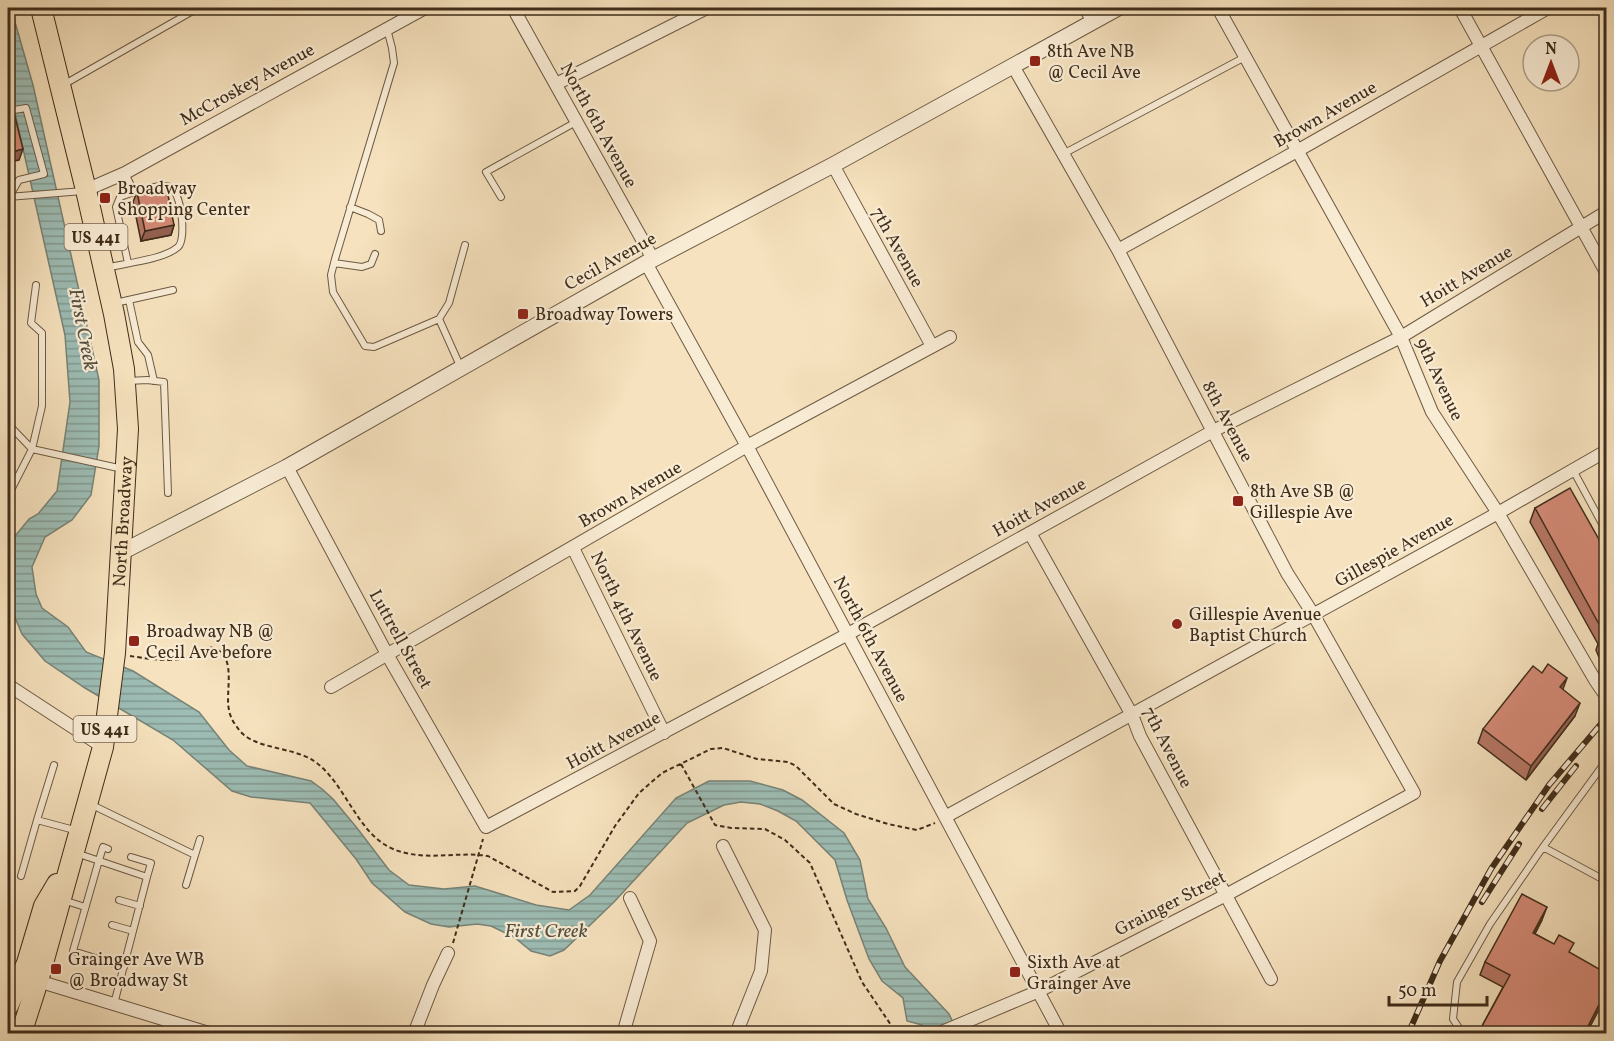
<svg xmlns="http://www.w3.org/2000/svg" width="1614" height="1041" font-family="Vollkorn,serif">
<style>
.water{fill:url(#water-rules);stroke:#778377;stroke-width:1.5}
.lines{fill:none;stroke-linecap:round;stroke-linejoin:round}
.service-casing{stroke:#6d5a43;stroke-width:8}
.minor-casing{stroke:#6d5a43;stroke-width:14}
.tertiary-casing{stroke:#6d5a43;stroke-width:17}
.primary-casing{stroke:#3f2d1a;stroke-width:22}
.path{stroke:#3f2d1a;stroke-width:2;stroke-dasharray:4.5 3;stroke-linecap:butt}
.service{stroke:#f9ecd5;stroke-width:6}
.minor{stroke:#f9ecd5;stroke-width:12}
.tertiary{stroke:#f9ecd5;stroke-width:15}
.primary{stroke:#f6e2be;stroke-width:20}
.rail-casing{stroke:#3f2d1a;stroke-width:6}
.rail{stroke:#f9ecd5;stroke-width:4;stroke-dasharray:11;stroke-linecap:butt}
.wall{fill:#b77766;stroke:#3f2d1a;stroke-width:1.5}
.shaded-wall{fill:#956153;stroke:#3f2d1a;stroke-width:1.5}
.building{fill:#d58a77;stroke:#3f2d1a;stroke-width:1.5}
.poi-dot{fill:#8f2418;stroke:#f9ecd5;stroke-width:2}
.labels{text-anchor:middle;stroke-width:4.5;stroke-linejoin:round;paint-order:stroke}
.shield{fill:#f9ecd5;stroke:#776652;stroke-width:1.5}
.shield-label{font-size:16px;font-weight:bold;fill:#3f2d1a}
.poi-label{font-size:18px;fill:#3f2d1a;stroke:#f9ecd5;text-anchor:start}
.street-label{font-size:18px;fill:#3f2d1a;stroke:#f9ecd5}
.water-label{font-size:20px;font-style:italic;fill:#565141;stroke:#f9ecd5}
</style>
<defs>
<pattern id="water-rules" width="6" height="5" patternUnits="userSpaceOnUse" patternTransform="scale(1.5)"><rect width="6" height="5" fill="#9dbdb5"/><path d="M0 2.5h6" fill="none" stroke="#819a92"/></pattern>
</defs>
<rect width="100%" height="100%" fill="#f6e2be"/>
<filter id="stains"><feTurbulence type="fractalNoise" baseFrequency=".00333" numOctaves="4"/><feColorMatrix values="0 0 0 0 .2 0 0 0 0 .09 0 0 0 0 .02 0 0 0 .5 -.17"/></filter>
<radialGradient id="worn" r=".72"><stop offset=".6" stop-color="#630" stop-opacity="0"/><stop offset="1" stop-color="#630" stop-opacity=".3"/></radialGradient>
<path class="water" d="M8,8H11L33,85L99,380V446L91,495L72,520L45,537L32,567L36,594L42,608L68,627L86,652L133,671L199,712L229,750L247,766L311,781L322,789L333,799L357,828L389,870L409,885L444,889L475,886L536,905L569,910L590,895L676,798L709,781H750L783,790L802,800L844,833L860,860L868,899L886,928L905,967L949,1014L958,1033H925L922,1025L907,1021L903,998L882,981L869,959L847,900L835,860L796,821L778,811L760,804L741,802L724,805L687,823L614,902L564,950L550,956L531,951L514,937L491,926L477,924L449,927L431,924L405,912L372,883L356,859L310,803L251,797L232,791L173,740L85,688L45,661L22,634L14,615L8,577L9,548L16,535L29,519L38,514L57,491L70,402L65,335L8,82Z"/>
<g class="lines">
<defs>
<path id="service" d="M387,29L392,48L394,63L335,259L331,275L333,292L365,346L374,347L439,319L461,368
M63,85L198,8
M8,111L26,108L44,174L19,180L9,197
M1063,154L1245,57
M125,173L134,192
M8,197L83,191
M501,197L486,172L576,122
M350,207L368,214L379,220L381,231
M334,263L362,267L371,264L375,254
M106,268C125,263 163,260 178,247C187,239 181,191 170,187C160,183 130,193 120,197L116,207L128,263
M129,300L138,342L148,355L154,381
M115,303L173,290
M439,319L449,303L465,245
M128,381L147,380L164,382L168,493
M8,424L32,449
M32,449L42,406V333L31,323L36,285
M1573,470L1606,531
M8,496L32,449L123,469
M90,804L195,855L200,839
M37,820L54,765
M1543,847L1606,881
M108,849L103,847L99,860L73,951L124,967
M76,853L147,877L114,1004
M131,857L151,863L147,877
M21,876L37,820L78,831
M186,885L195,855
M63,900L85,907
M119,900L140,906
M112,925L133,931
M1463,1034L1453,1019L1457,982L1490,924L1543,847L1606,761"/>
<path id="minor" d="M513,8L653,259
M1085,8L1093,21
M1218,8L1401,337L1432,412L1498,513L1595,680L1606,696
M1460,8L1606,272
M556,84L707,8
M833,165L932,346
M86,190L125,173L425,8
M1118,250L1297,151L1548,8
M646,263L747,446L1061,1034
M287,467L388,656L486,827L848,634L1213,431L1401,337L1606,212
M1030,533L1132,715L1140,736L1271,979
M573,548L664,733
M8,685L103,747
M331,687L747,446L950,337
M945,817L1498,513L1606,451
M723,846L765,930L761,971L736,1034
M38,981L212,1034
M414,1034L433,985L448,953
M623,1034L650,941L630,898
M937,1034L1039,991L1226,895L1414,793L1313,614L1287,573L1118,250L1013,66"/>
<path id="tertiary" d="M122,552L287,467L646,263L833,165L1118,8"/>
<g id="primary">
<path d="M8,1006L27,963L44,906L57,884"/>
<path id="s1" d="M21,1034L38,981L103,747L115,653L128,429L124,369L114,314L86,190L41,8"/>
</g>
</defs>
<use href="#service" class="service-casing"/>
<use href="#minor" class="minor-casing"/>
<use href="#tertiary" class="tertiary-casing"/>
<use href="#primary" class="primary-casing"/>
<path class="path" d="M130,656C144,658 165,662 180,659C192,656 205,642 218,650C236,661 225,693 229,710C230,716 233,722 237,727C251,750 292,746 314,761C346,783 356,833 393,849C424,862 456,851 488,856L553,892L575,891L580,886L615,826L639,793L662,773L711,749L723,748L757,759L788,762L796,766L834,804L856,814L888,824L917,830L935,823
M681,764L715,825L731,828L765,829L785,840L810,863L862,982L897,1034
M453,943L483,839"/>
<use href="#service" class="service"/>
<use href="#minor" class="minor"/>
<use href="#tertiary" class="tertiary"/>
<use href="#primary" class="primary"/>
<defs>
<path id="rail" d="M1542,809L1576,766
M1482,902L1519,844
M1408,1034L1440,961L1491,869L1549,785L1606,718"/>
</defs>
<use href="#rail" class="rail-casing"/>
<use href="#rail" class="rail"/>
</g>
<path class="wall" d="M137,192L174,225L171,235L141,241L133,202Z
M1535,508L1606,552V665L1603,667L1596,650L1598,644L1530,522Z
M1563,690L1575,716L1526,780L1478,743L1483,729Z
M1542,920L1535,934L1570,953L1606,996L1586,1034H1479L1481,1028L1503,987L1480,975L1485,962Z"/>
<path class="shaded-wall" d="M23,149L19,160L8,162V153Z
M174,225L171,235L141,241L145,231Z
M1567,678L1562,692L1560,687Z
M1580,703L1575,716L1526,780L1531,766Z
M1547,907L1542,920L1528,946L1533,933Z
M1606,991V996L1586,1034H1584Z"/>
<path class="building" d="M13,109L23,149L8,153V110Z
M166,185L174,225L145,231L137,192Z
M1570,488L1606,552V650L1600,637L1605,635L1535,508Z
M1548,664L1567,678L1560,687L1580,703L1531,766L1483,729L1533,666L1542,673Z
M1522,894L1547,907L1533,933L1554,944L1559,935L1574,943L1569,952L1606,973V991L1584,1034H1491L1481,1028L1510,975L1485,962Z"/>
<g class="poi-dot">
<rect x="1029" y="55" width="12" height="12" rx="3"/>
<rect x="99" y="192" width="12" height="12" rx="3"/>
<rect x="517" y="308" width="12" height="12" rx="3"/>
<rect x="1232" y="495" width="12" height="12" rx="3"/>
<circle cx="1177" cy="624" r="6"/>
<rect x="128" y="635" width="12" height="12" rx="3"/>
<rect x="50" y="963" width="12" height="12" rx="3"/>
<rect x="1009" y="966" width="12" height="12" rx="3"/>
</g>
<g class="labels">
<g class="shield">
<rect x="64.5" y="224" width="63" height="26" rx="4.5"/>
<rect x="73.5" y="716" width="63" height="26" rx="4.5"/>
</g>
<g class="shield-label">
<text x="96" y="243">US 441</text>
<text x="105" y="735">US 441</text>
</g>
<g class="poi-label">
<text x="1047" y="57">8th Ave NB<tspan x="1047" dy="21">@ Cecil Ave</tspan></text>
<text x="117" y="194">Broadway<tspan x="117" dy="21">Shopping Center</tspan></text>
<text x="535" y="320">Broadway Towers</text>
<text x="1250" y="497">8th Ave SB @<tspan x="1250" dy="21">Gillespie Ave</tspan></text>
<text x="1189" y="620">Gillespie Avenue<tspan x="1189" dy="21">Baptist Church</tspan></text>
<text x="146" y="637">Broadway NB @<tspan x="146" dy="21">Cecil Ave before</tspan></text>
<text x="68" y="965">Grainger Ave WB<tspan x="68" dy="21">@ Broadway St</tspan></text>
<text x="1027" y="968">Sixth Ave at<tspan x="1027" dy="21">Grainger Ave</tspan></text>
</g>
<g class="street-label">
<text transform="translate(247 84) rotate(-29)" y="6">McCroskey Avenue</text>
<text transform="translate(1325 114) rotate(-30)" y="6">Brown Avenue</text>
<text transform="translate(599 125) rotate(61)" y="6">North 6th Avenue</text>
<text transform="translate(898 247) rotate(61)" y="6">7th Avenue</text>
<text transform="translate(610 261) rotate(-29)" y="6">Cecil Avenue</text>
<text transform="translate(1466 276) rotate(-31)" y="6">Hoitt Avenue</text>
<text transform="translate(1440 379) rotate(65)" y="6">9th Avenue</text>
<text transform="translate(1228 421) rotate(62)" y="6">8th Avenue</text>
<text transform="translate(630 494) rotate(-30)" y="6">Brown Avenue</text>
<text transform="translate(1039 507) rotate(-29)" y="6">Hoitt Avenue</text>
<text dy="6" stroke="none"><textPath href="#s1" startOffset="525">North Broadway</textPath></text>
<text transform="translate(1394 550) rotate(-29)" y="6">Gillespie Avenue</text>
<text transform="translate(627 616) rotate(64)" y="6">North 4th Avenue</text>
<text transform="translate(401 639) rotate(61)" y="6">Luttrell Street</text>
<text transform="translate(871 639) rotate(62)" y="6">North 6th Avenue</text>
<text transform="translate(613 740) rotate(-28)" y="6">Hoitt Avenue</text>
<text transform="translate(1168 747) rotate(63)" y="6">7th Avenue</text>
<text transform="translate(1170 903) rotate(-27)" y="6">Grainger Street</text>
</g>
<g class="water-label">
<text transform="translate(84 329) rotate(79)" y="7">First Creek</text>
<text x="546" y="937">First Creek</text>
</g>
</g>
<rect width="1614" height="1041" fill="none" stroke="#f6e2be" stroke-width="30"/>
<rect x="9" y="9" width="1596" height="1023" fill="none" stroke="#3f2d1a" stroke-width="3"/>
<rect x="15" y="15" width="1584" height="1011" fill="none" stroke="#3f2d1a" stroke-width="1.5"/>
<g transform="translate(1551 63)"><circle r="28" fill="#f9ecd5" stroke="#afa08a" stroke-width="1.5"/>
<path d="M0-4.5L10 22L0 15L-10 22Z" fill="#8f2418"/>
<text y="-9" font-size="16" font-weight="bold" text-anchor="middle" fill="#3f2d1a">N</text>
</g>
<path d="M1389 996v9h98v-9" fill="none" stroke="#3f2d1a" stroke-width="3"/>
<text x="1398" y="996" font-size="18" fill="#3f2d1a" stroke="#f9ecd5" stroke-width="4.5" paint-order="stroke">50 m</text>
<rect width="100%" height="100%" filter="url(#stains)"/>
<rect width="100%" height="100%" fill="url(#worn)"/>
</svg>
